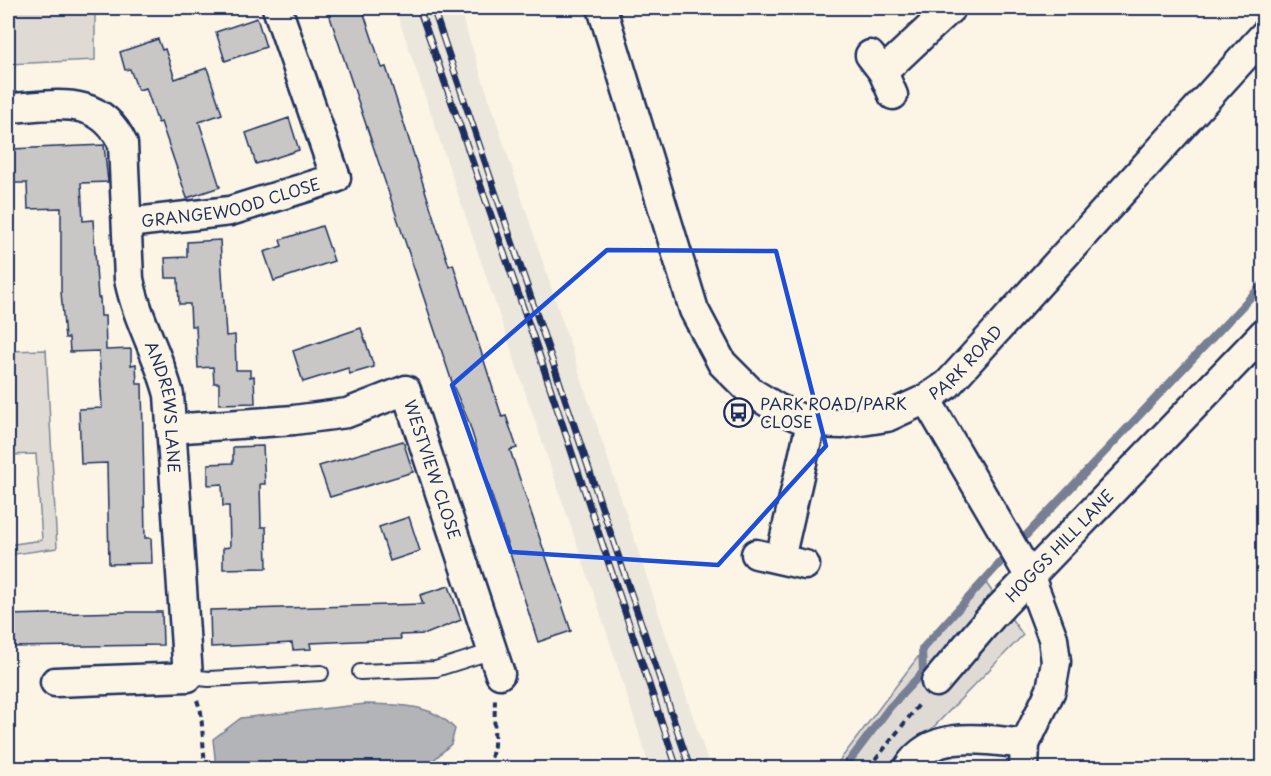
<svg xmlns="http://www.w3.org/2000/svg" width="1271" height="776" font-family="'Playpen Sans',sans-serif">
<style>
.built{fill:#ece7dc}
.green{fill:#dfdbd4;stroke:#7d8599;stroke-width:1.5}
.water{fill:#b2b4b8;stroke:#767f94;stroke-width:1.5}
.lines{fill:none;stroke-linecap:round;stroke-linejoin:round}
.stream{stroke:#767f94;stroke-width:8}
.building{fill:#c8c7c6;stroke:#1b2f5e;stroke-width:1.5}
.service-casing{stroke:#1b2f5e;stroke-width:18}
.minor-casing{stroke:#1b2f5e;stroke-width:33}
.path{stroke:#1b2f5e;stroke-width:4;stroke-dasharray:6 4.5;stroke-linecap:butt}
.service{stroke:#fcf5e5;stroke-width:14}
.minor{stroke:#fcf5e5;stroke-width:28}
.rail-casing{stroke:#1b2f5e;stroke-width:7}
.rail{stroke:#fcf5e5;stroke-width:4.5;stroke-dasharray:14;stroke-linecap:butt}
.marked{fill:none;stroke:#1d4ed8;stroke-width:4.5;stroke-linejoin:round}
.labels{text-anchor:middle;stroke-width:6;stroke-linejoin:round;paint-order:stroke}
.street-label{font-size:16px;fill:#1b2f5e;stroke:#fcf5e5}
.poi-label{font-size:16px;fill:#1b2f5e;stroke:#fcf5e5;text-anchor:start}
</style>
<rect width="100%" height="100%" fill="#fcf5e5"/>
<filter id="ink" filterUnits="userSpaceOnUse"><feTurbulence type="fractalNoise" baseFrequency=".0167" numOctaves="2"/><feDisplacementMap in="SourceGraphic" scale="12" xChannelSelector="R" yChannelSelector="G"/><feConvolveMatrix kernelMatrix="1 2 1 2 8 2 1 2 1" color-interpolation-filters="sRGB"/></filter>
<g filter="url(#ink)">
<path class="built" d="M395,8H459L710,768H650L604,624Z"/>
<path class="green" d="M8,8H95V60L8,64Z
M46,350L57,548L8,555V545L42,540L36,454L8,455V351Z
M986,583L1023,635L921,740L901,768H834L927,645Z"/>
<path class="water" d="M366,704C398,705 432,703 455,729L451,744L425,768L216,767L213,739L241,718Z"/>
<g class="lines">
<path class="stream" d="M1018,544L1264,283
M844,768L890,707L923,672L922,649L1009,553"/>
</g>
<path class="building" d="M327,8H362L382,68L386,67L449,266L453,264L502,417L506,416L517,448L510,450L571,631L538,642L468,420L454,388Z
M257,18L266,47L225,61L216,32Z
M158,39L162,50L165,49L175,79L207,68L222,114L199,122L220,187L187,198L161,122L158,123L146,88L138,90L130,69L125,70L120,52Z
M289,118L299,150L256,164L246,133Z
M104,145L108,182L81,183L83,221L93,220L98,298H100L101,316H105L106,350L131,349V365L136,364L137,384H142L145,538H151L152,563L109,564L107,463L81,464L79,409L102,408L99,351L70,352L69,338H65L61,292V208L28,209L27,183H8V153H11V149Z
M322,226L334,261L274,281L264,252L282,246L280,240Z
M220,240L226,336L235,335L236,370H250V377L254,376L255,403L219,404V383H214L213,367L198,368L196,326H191L190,304H179L178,278H166L165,258L187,257V242Z
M361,328L374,367L350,374L348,368L303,382L293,351Z
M403,441L413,472L330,497L319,466Z
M263,446L265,484H260L261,527H266L267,568L223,569V548L230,547L229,506H223L222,484L208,485V464L233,463V447Z
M409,517L420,551L390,561L379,527Z
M449,586L461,620L426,634L400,635L401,639L310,643L311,649L293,650L292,643L211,647L210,610L423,604L420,595Z
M124,612H162L163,645L8,647V615Z"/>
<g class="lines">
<defs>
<path id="service" d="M360,672L436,669L493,651
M188,677L209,679L321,673"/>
<g id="minor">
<path id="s1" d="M602,8L694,310L722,363L751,392L777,408L811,423L842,424L887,417L926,399L948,384L1264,35"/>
<path d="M870,55L883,72L893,95"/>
<path d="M883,72L951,8"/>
<path id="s2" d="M8,108C55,106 99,93 123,144L129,279C137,320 159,355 169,395L188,677L55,682"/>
<path id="s3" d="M127,223L230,211L336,178L277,8"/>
<path d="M926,399L1030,577L1053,638L1056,662L1051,690L1025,744L1024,768"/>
<path id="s4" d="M171,429L294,420L347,413L406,390L500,674"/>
<path d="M756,554L805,565"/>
<path d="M780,559L811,423"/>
<path id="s5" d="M936,682L992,616L1264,333"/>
<path d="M908,768C932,728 986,740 1025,744"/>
</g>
</defs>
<use href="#service" class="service-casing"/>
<use href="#minor" class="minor-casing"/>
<path class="path" d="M197,700L201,712L205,768
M489,768L494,745L495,698
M869,768L921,702"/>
<use href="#service" class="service"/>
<use href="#minor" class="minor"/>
<defs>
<path id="rail" d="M419,8L534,339L677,768
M433,8L690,768"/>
</defs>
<use href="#rail" class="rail-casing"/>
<use href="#rail" class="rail"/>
</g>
</g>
<path class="marked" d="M607,250L776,251L826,446L718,565L511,552L452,385Z"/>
<defs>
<symbol id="bus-ring" viewBox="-11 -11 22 22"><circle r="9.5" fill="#fcf5e5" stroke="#1b2f5e" stroke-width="1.5"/><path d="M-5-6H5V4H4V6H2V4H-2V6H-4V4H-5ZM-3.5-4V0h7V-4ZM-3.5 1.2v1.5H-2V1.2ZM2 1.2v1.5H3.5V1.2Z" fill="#1b2f5e"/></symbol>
</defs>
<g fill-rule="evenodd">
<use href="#bus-ring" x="722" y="396" width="33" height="33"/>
</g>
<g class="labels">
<g class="street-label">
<text dy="6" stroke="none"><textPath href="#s3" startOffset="106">GRANGEWOOD CLOSE</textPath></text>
<text dy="6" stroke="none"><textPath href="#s1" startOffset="658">PARK ROAD</textPath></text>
<text dy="6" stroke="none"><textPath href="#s2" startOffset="400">ANDREWS LANE</textPath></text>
<text dy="6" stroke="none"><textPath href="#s4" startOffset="324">WESTVIEW CLOSE</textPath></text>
<text dy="6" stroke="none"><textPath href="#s5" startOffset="184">HOGGS HILL LANE</textPath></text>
</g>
<g class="poi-label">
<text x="760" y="410">PARK ROAD/PARK<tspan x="760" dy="18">CLOSE</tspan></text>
</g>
</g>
<rect width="1271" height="776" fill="none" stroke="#fcf5e5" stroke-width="30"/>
<rect x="15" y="15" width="1241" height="746" fill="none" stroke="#1b2f5e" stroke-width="2" filter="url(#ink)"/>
</svg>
